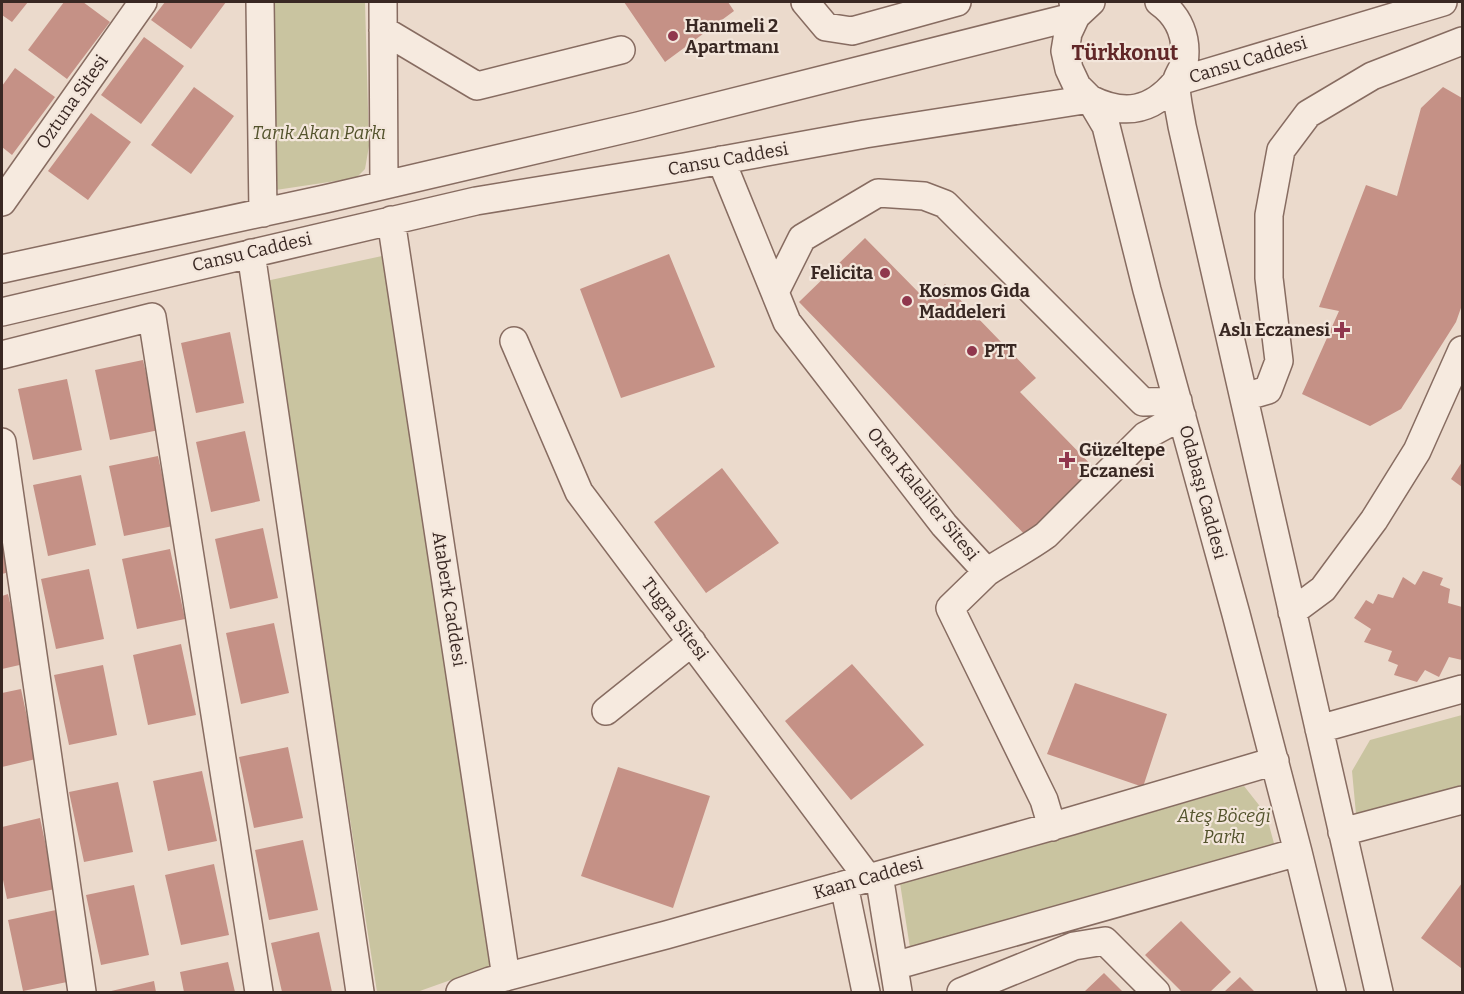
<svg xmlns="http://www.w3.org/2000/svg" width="1464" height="994" font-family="Bitter,serif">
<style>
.green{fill:#c9c4a0}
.building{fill:#c59186}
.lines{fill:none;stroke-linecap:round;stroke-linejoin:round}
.street-casing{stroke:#876c61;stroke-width:30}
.street{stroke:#f6eadf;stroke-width:27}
.poi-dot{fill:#90374d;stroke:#f3e6db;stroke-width:2}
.labels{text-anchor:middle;stroke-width:4.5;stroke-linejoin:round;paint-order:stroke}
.poi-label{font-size:18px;font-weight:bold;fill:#392823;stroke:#f3e6db;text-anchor:start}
.street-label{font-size:18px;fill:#392823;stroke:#f3e6db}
.park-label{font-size:18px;font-style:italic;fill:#53532c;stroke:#f3e6db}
.quarter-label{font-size:21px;font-weight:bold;fill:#612728;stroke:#f3e6db}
</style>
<rect width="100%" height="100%" fill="#ebdacc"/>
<path class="green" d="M270,2H365L369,146L365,169L356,178L269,191Z
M396,253L493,965L417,992H377L266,281Z
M1462,715V785L1356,814L1352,771L1370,740Z
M1244,786L1266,814L1275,847L910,948L900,883Z"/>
<path class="building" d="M2,2H28L12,22L2,15Z
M64,2H83L110,22L67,79L28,50Z
M165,2H226L191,49L151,20Z
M624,2H728L734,11L665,62Z
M144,37L184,66L141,124L101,95Z
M15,68L55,97L12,155L2,147V86Z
M194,87L234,116L191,174L151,145Z
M1443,87L1462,98V305L1456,322L1401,409L1370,426L1302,394L1339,311L1319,307L1366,185L1397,196L1421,108Z
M91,113L131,142L88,200L48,171Z
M865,238L927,301L945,284L1036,378L1020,392L1099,473L1030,540L799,302Z
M669,254L715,367L621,398L580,289Z
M230,332L244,403L196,413L181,343Z
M143,360L159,430L110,440L95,370Z
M67,379L82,450L33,460L18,389Z
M245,431L260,501L211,512L196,442Z
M158,456L173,526L124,536L109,466Z
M1462,462V487L1451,479Z
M722,468L779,543L706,593L654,522Z
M81,475L96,545L48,556L33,485Z
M263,528L278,598L230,609L215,539Z
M2,541L9,572L2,574Z
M170,549L185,619L137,629L122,559Z
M89,569L104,639L56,649L41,579Z
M1423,571L1443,578L1440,585L1450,589L1448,603L1462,607V660L1449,657L1439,677L1425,670L1417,682L1394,675L1398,665L1388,661L1392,651L1364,642L1371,629L1354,618L1366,600L1373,604L1378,594L1393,598L1403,577L1415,585Z
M8,594L24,664L2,669V596Z
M274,623L289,693L241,704L226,633Z
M181,644L196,715L148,725L133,655Z
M852,664L924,745L851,800L785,721Z
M103,665L117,735L69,745L54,675Z
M1075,683L1167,714L1143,787L1047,754Z
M21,689L36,759L2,767V693Z
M288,747L303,818L254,828L239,757Z
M618,767L710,796L673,908L581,876Z
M202,771L217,841L168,851L153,781Z
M118,782L133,852L84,862L69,792Z
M40,818L55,889L7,899L2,875V827Z
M303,840L318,910L269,920L255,850Z
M214,864L229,935L181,945L165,875Z
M1462,883V965L1461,968L1421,938Z
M134,885L149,955L101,965L86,895Z
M56,910L72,981L23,991L8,920Z
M1181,921L1231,972L1210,992H1182L1145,955Z
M319,932L332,992H282L271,943Z
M228,962L235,992H184L180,972Z
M1104,973L1123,992H1084Z
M1240,977L1255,992H1224Z
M154,981L156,992H107Z"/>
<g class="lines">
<defs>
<path id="street" d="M260,2L263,213
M383,2L384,185
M805,2L826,27L852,31L957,2
M1073,2L1076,16L1068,33L1065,51L1069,69L1077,86L1090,99L1106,126L1147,290L1236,614L1298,852L1332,992
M1159,2C1179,16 1188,38 1184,63C1183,70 1176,77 1176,84C1176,98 1180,113 1182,126L1379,992
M383,30L477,86L621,50
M721,160L787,322L944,525L987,572L950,608L1044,800L1052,827
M2,202L143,2
M391,220L506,977
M251,253L360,992
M2,269L325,199L638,126L1076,16L1091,2
M775,292L802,238L878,193L924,196L945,204L1143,402L1178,401
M2,312L476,201L684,167L865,134L1090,99C1124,116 1151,112 1176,82L1443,2
M514,341L579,492L868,878
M2,355L152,317L259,992
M1244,397L1268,390L1279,361L1269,278V215L1281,150L1308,114L1372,76L1462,41
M2,442L82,992
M987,572C1006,559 1027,549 1046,535L1145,436L1182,416
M1292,612L1323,589L1374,520L1417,451L1462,350
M606,711L692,642
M1319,729L1462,689
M1342,832L1462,800
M879,875L898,992
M844,885L866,992
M894,966L1298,852
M460,992L490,981L666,935L1071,821L1275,761
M961,992L1074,946L1105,941L1156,992"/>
</defs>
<use href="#street" class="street-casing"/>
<use href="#street" class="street"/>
</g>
<g class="poi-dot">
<circle cx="673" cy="36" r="6"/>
<circle cx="885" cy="273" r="6"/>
<circle cx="907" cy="301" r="6"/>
<path d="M1339 321h6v6h6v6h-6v6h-6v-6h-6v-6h6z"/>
<circle cx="972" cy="351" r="6"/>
<path d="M1064 451h6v6h6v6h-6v6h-6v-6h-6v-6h6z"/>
</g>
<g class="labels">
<g class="poi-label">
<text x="685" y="32">Hanımeli 2<tspan x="685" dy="21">Apartmanı</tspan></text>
<text x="873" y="279" text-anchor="end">Felicita</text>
<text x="919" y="297">Kosmos Gıda<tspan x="919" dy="21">Maddeleri</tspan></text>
<text x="1330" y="336" text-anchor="end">Aslı Eczanesi</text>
<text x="984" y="357">PTT</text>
<text x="1079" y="456">Güzeltepe<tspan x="1079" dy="21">Eczanesi</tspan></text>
</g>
<g class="street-label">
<text transform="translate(1248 60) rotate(-17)" y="6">Cansu Caddesi</text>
<text transform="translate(72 102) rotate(-55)" y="6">Oztuna Sitesi</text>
<text transform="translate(728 159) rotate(-10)" y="6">Cansu Caddesi</text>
<text transform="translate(252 252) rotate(-13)" y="6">Cansu Caddesi</text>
<text transform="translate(1203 492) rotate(75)" y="6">Odabaşı Caddesi</text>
<text transform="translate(923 494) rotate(51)" y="6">Oren Kaleliler Sitesi</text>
<text transform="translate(449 599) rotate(81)" y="6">Ataberk Caddesi</text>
<text transform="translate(675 619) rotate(53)" y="6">Tugra Sitesi</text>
<text transform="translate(868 878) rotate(-16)" y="6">Kaan Caddesi</text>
</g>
<g class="park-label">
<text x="319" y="139">Tarık Akan Parkı</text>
<text x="1224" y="822">Ateş Böceği<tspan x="1224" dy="21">Parkı</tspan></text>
</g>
<g class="quarter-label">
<text x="1125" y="60">Türkkonut</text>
</g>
</g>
<rect width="1464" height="994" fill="none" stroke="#392823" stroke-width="6"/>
</svg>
